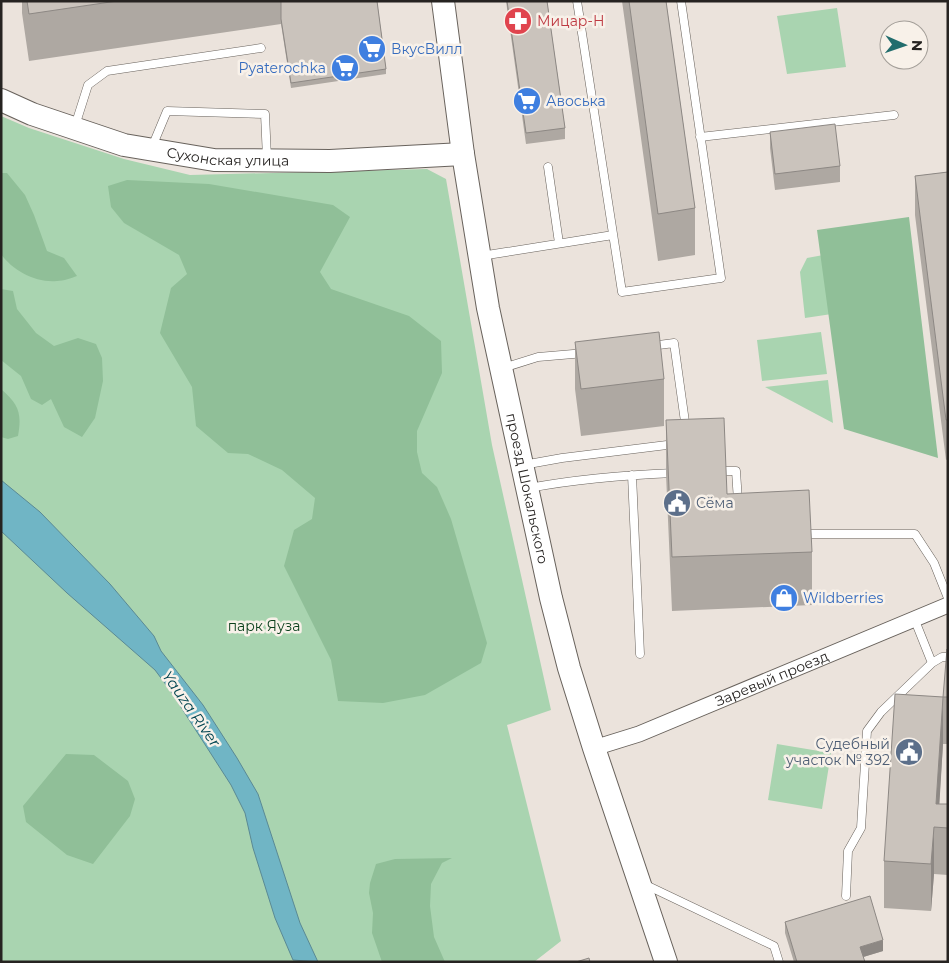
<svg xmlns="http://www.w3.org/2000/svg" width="949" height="963" font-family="Montserrat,sans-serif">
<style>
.green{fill:#a9d4b0}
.forest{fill:#90bf98}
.water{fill:#70b5c5;stroke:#5a8994}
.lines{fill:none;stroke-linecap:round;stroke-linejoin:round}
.lane-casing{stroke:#68625c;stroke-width:9}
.street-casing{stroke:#68625c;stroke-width:17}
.secondary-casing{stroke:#68625c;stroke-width:24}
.lane{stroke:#fff;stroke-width:8}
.street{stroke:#fff;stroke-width:15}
.secondary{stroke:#fff;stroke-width:22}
.wall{fill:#aea8a2}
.shaded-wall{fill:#8d8884}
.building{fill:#cac3bc;stroke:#8d8884}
.labels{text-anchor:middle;stroke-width:5;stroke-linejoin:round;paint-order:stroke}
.health-label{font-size:14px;fill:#be3a42;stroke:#f8f1e9;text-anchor:start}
.shop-label{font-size:14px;fill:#366cbe;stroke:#f8f1e9;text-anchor:start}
.street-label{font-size:14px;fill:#262321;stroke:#f8f1e9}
.service-label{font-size:14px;fill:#4e5e75;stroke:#f8f1e9;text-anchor:start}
.park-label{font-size:14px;fill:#093f1b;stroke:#f8f1e9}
.water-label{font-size:15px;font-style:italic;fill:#014450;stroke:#f8f1e9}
</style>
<rect width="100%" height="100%" fill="#ebe3dc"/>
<path class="green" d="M837,8L846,67L787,74L777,16Z
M1,116L29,128L124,159L190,175L427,169L446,179L492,445L551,710L507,725L561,941L534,962H1Z
M856,249L865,309L805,318L800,272L807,258Z
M821,332L827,374L762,381L757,340Z
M828,380L833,423L765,387Z
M777,744L831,753L822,809L768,800Z"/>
<path class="forest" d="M1,173H7L25,195L34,215L47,251L64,258L77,276C71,278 64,281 57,281C36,283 13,271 1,254Z
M127,180L209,184L333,205L350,217L320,272L331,289L409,316L441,341L442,373L417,431V452L422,473L437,487L451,519L487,643L481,663L425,695L383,703L338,701L331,660L284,566L294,530L312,519L315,498L282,470L248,454L228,453L196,426L192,387L160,333L171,288L187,274L179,255L124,223L111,207L108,186Z
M909,217L938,458L844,429L817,230Z
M1,289L13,291L17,309L36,333L54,346L78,338L96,344L102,358L103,381L95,418L82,437L64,427L51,399L42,405L31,399L21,376L1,360Z
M1,389C19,405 22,413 18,436L8,439L1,437Z
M66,754L94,755L128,781L135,799L130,816L93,864L67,855L26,822L23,806Z
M452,858L442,863L431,884L430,906L434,937L445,962H382L372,933L373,913L369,893L370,883L376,864L395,859Z"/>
<path class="water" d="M1,480L40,512L110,584L154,636L161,651L203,705L237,758L258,794L300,923L318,962L293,960L275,918L253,848L245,813L231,785L170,690L155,670L67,593L1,531Z"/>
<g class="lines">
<defs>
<path id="lane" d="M577,1L622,292L721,278L681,1
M75,126L88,85L107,71L261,48
M700,137L894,115
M152,147L167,111L265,114L267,158
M548,167L559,243
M481,256L613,235
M651,346L674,343L686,429
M503,368L538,357L585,353
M523,465L562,458L675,444
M716,471H736L738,501
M632,475L640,654
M529,488C577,479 626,475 674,473
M802,534H915L934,563L948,598
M914,618L932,663
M646,885L774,946L779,962
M846,896L848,851L861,828L867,731L881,712L932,663L942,657H948"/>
<g id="street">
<path id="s1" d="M594,748L639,734L948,605"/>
</g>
<g id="secondary">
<path id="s2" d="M443,1L463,154L488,308L551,598L569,668L594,748L666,962"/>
<path id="s3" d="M1,100L32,114L124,145L214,160L330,161L463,154"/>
</g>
</defs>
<use href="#lane" class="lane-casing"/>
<use href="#street" class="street-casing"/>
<use href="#secondary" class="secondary-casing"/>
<use href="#lane" class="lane"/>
<use href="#street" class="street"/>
<use href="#secondary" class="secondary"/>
</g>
<path class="wall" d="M22,1H377L386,69V74L291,88L281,24L29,61L22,13Z
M506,1H547L565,128V139L526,144Z
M622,1H666L695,208V255L658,261Z
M770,132L840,166V182L775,190L770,148Z
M948,172V459L946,460L915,215V176Z
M575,342L664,379V426L581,436L575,389Z
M666,420L727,494L812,552V605L672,611L666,474Z
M948,649V744H943L939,804H948V875L934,874L931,911L884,908V861L943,697Z
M785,922L883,951L863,957L865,962H794L785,933Z"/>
<path class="shaded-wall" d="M943,697V744L938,827L936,804Z
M934,827V874L931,911V864Z
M883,940V951L860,958V947Z"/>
<path class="building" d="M27,1H117L29,14Z
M281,1H377L386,69L291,83L281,19Z
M507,1H547L565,128L526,133Z
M629,1H666L695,208L658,214Z
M835,124L840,166L775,174L770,132Z
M948,172V420H946L915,176Z
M659,332L664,379L581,389L575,342Z
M724,418L727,494L809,490L812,552L672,557L666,420Z
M947,649L948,697H943L936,804H948V828L934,827L931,864L884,861L895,694L943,697Z
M870,896L883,940L860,947L865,962H797L785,922Z
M589,958L590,962H576Z"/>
<defs>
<symbol id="pharmacy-disc" viewBox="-11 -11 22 22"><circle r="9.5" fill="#e0444e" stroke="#f8f1e9"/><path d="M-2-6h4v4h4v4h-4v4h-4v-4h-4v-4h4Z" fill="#fff"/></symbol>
<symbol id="supermarket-disc" viewBox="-11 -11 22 22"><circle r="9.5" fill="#3f7fe0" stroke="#f8f1e9"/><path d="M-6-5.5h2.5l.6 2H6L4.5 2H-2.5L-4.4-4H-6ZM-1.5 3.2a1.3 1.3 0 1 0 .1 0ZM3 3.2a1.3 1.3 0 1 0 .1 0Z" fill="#fff"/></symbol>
<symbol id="civic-disc" viewBox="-11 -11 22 22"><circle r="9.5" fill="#5c6f8a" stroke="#f8f1e9"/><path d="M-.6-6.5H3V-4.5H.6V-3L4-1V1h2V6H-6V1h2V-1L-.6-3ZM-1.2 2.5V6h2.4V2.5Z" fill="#fff"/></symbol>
<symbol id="shop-disc" viewBox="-11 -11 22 22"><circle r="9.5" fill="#3f7fe0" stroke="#f8f1e9"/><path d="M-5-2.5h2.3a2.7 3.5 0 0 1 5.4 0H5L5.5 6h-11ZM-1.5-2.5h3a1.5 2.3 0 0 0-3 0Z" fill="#fff"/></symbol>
</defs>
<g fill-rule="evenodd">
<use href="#pharmacy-disc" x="502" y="5" width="32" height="32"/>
<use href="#supermarket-disc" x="356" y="33" width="32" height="32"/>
<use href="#supermarket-disc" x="329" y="52" width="32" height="32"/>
<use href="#supermarket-disc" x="511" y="85" width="32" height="32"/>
<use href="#civic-disc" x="661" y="487" width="32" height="32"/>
<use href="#shop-disc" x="768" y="582" width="32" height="32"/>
<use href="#civic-disc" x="893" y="736" width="32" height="32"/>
</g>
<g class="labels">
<g class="health-label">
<text x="537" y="26">Мицар-Н</text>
</g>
<g class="shop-label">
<text x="391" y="54">ВкусВилл</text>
<text x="326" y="73" text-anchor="end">Pyaterochka</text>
<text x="546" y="106">Авоська</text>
<text x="803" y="603">Wildberries</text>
</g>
<g class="street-label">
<text dy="5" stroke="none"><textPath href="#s3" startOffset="236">Сухонская улица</textPath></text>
<text dy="5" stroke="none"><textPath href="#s2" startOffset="495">проезд Шокальского</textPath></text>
<text dy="5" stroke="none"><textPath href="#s1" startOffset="191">Заревый проезд</textPath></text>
</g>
<g class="service-label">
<text x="696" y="508">Сёма</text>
<text x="890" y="749" text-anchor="end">Судебный<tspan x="890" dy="16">участок № 392</tspan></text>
</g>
<g class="park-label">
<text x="264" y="631">парк Яуза</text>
</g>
<g class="water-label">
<text transform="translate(191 709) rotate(55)" y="5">Yauza River</text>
</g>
</g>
<rect width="949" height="963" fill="none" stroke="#262321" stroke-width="5"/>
<g transform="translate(904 45) rotate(92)"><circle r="24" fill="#f8f1e9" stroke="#a49f99"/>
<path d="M0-4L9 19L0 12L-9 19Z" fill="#226d6d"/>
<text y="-8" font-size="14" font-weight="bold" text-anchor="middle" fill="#262321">N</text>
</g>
</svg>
